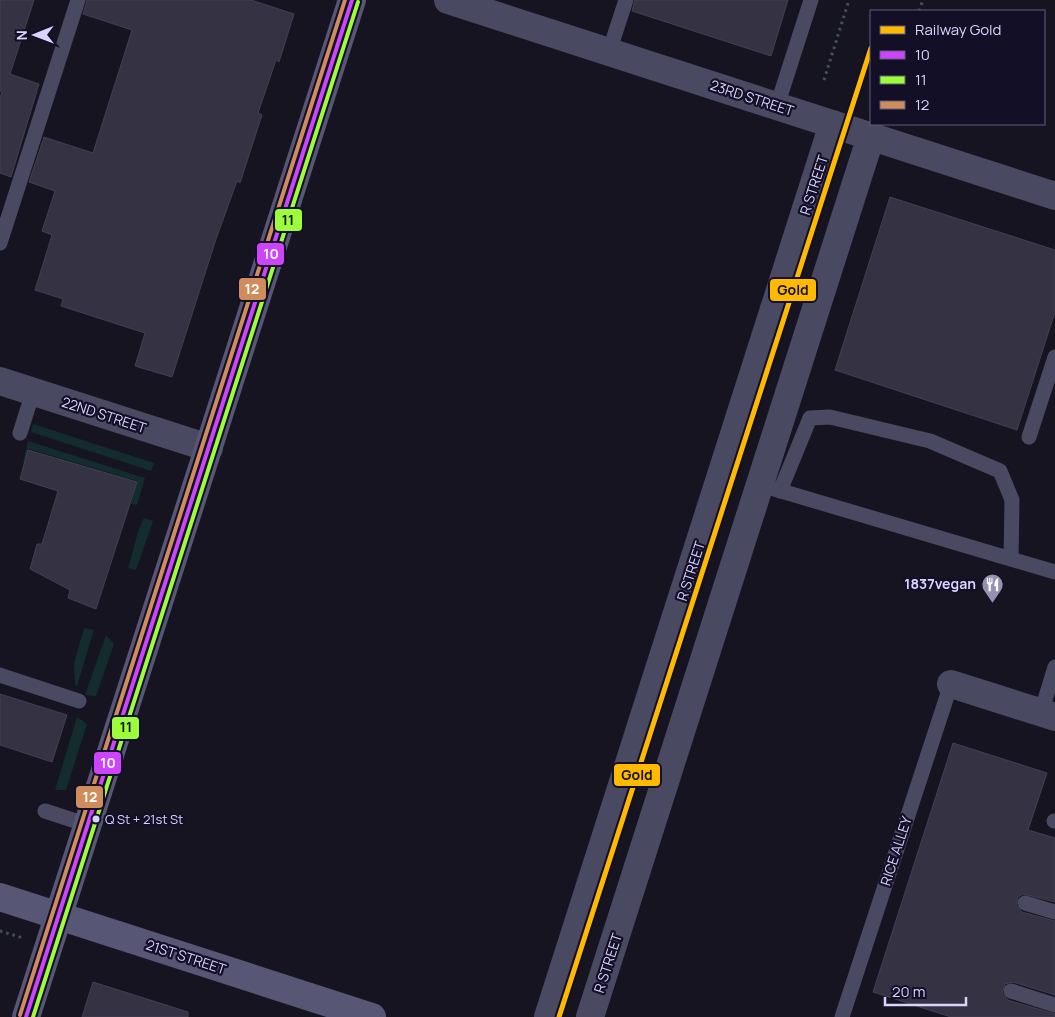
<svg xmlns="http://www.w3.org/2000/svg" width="1055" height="1017" font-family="Manrope,sans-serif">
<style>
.green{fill:#132c2d}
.building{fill:#343243;stroke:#433f54}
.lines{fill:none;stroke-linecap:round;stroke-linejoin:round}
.path{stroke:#44505f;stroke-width:3;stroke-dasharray:2.5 4;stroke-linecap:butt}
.lane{stroke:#4a4962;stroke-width:15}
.street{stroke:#4a4962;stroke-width:28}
.secondary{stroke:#575674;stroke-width:28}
.bus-1-casing{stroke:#130f26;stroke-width:8}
.bus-2-casing{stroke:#130f26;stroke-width:8}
.bus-3-casing{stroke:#130f26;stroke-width:8}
.bus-1{stroke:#cc44fc;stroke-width:4}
.bus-2{stroke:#9cfe3b;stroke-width:4}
.bus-3{stroke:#cf8c5d;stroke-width:4}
.rail-1-casing{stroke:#130f26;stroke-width:9}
.rail-1{stroke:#ffba00;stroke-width:5}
.bus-dot{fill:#d9d4ff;stroke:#130f26;stroke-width:2}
.labels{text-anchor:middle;stroke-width:4.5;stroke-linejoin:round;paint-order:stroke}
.bus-label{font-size:13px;fill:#d9d4ff;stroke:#130f26;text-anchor:start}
.street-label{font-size:14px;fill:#d9d4ff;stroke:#130f26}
.poi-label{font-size:14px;font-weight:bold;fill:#d9d4ff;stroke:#130f26;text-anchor:end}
.line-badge{stroke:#130f26;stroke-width:2}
.badge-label{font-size:14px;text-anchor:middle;font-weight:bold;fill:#fff}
.pale-badge-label{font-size:14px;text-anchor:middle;font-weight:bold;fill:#111}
</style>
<rect width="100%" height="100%" fill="#161421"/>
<path class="green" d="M33,424L154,463L151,471L31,432Z
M28,441L145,478L137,505L131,504L137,481L29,449L22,466Z
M144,518L153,521L136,570L128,568C133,554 137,529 144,518Z
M84,628L94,630L77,686L75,685L74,663Z
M106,635L114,644L96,696L85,695Z
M77,717L87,724L66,790H55Z"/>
<path class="building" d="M0,0H34L10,74L39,84L11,177L0,173V98L2,92L0,91Z
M87,0H251L294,14L279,62L276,60L258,113L262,115L240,183L237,181L216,239L172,377L135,366L145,333L61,306L63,299L35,290L52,235L42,231L55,191L29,182L44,137L93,153L132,30L83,14Z
M635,0H788L771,56L632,11Z
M890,197L1055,250V312L1017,430L835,370Z
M28,450L137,482L96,609L68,598L70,590L30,569L37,544H42L58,491L20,479Z
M0,694L67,715L52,762L0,745Z
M953,743L1047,773L1028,830L1055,838V902L1023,894L1018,897L1016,905L1022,912L1055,921V995L1013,982L1005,984L1002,993L1008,1000L1055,1014V1017H951L873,992Z
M93,982L188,1012V1017H82Z"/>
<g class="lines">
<path class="path" d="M919,11L923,0
M824,80L849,0
M0,931L23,938"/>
<path class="lane" d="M609,52L626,0
M777,106L811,0
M0,243L78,0
M20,433L33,392
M1029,437L1055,357
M771,488L1055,572
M780,491L810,418L830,417L930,441L1000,471L1012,500L1011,559
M0,675L79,701
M1041,713L1055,667
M45,811L88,825
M1054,821H1055
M1025,903L1055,912
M1011,991L1055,1005
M842,1017L951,684"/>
<path class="street" d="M448,0L1055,196
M0,381L209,448
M951,684L1055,717
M548,1017L833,124
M590,1017L871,136"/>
<path class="secondary" d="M0,897L372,1017
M26,1017L352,0"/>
<defs>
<path id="bus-1" d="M26,1017L352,0"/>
<path id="bus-2" d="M33,1017L358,2"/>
<path id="bus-3" d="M20,1015L345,0"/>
</defs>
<use href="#bus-1" class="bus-1-casing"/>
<use href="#bus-2" class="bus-2-casing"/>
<use href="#bus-3" class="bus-3-casing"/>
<use href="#bus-1" class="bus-1"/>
<use href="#bus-2" class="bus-2"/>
<use href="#bus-3" class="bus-3"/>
<defs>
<path id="rail-1" d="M559,1017L871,48"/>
</defs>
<use href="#rail-1" class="rail-1-casing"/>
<use href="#rail-1" class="rail-1"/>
</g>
<defs>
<symbol id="restaurant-pin" viewBox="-11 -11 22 30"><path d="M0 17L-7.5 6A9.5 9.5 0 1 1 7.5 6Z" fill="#9591b1" stroke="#130f26"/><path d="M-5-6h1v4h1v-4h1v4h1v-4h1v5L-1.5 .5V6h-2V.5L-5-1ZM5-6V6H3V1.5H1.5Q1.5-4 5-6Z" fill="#fff"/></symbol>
</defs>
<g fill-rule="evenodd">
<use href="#restaurant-pin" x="980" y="572" width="25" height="34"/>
</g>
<circle class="bus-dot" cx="96" cy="819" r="4.5"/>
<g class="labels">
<g class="bus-label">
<text x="105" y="824">Q St + 21st St</text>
</g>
<g class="street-label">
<text transform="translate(752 98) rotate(18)" y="5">23RD STREET</text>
<text transform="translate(814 185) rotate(-72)" y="5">R STREET</text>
<text transform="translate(104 415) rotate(18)" y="5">22ND STREET</text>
<text transform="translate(691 571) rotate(-72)" y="5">R STREET</text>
<text transform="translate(896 851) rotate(-72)" y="5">RICE ALLEY</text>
<text transform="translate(186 957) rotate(18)" y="5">21ST STREET</text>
<text transform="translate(608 963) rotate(-72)" y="5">R STREET</text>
</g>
<g class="poi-label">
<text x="976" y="589">1837vegan</text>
</g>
</g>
<g class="line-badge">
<rect x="274" y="208" width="29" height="24" rx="5" fill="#9cfe3b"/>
<rect x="256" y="242" width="29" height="24" rx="5" fill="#cc44fc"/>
<rect x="238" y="277" width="29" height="24" rx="5" fill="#cf8c5d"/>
<rect x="769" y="278" width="48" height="24" rx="5" fill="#ffba00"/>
<rect x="111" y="716" width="29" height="24" rx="5" fill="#9cfe3b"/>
<rect x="93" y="751" width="29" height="24" rx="5" fill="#cc44fc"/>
<rect x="613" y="763" width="48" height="24" rx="5" fill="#ffba00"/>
<rect x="75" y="785" width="29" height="24" rx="5" fill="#cf8c5d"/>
</g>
<g class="badge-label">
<text x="271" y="259">10</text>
<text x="252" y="294">12</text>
<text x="108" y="768">10</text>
<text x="90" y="802">12</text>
</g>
<g class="pale-badge-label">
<text x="288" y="225">11</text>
<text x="793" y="295">Gold</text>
<text x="126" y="732">11</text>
<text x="637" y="780">Gold</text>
</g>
<rect x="870" y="10" width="175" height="115" fill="#130f26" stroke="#625e7d"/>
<rect x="880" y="26" width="25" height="8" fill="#ffba00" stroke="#625e7d"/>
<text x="915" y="35" font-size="15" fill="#d9d4ff">Railway Gold</text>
<rect x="880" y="51" width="25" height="8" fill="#cc44fc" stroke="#625e7d"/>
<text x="915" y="60" font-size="15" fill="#d9d4ff">10</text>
<rect x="880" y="76" width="25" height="8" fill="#9cfe3b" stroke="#625e7d"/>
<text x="915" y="85" font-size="15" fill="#d9d4ff">11</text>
<rect x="880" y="101" width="25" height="8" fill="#cf8c5d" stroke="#625e7d"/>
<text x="915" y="110" font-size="15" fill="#d9d4ff">12</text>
<g transform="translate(35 35) rotate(269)" stroke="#130f26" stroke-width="4" paint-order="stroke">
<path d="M0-4L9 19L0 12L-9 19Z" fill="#d9d4ff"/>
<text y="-8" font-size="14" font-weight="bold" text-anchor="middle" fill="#d9d4ff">N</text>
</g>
<path d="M885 997v8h81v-8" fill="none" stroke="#d9d4ff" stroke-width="2.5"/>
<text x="892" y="997" font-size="15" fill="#d9d4ff" stroke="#130f26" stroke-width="4" paint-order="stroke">20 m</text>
</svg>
